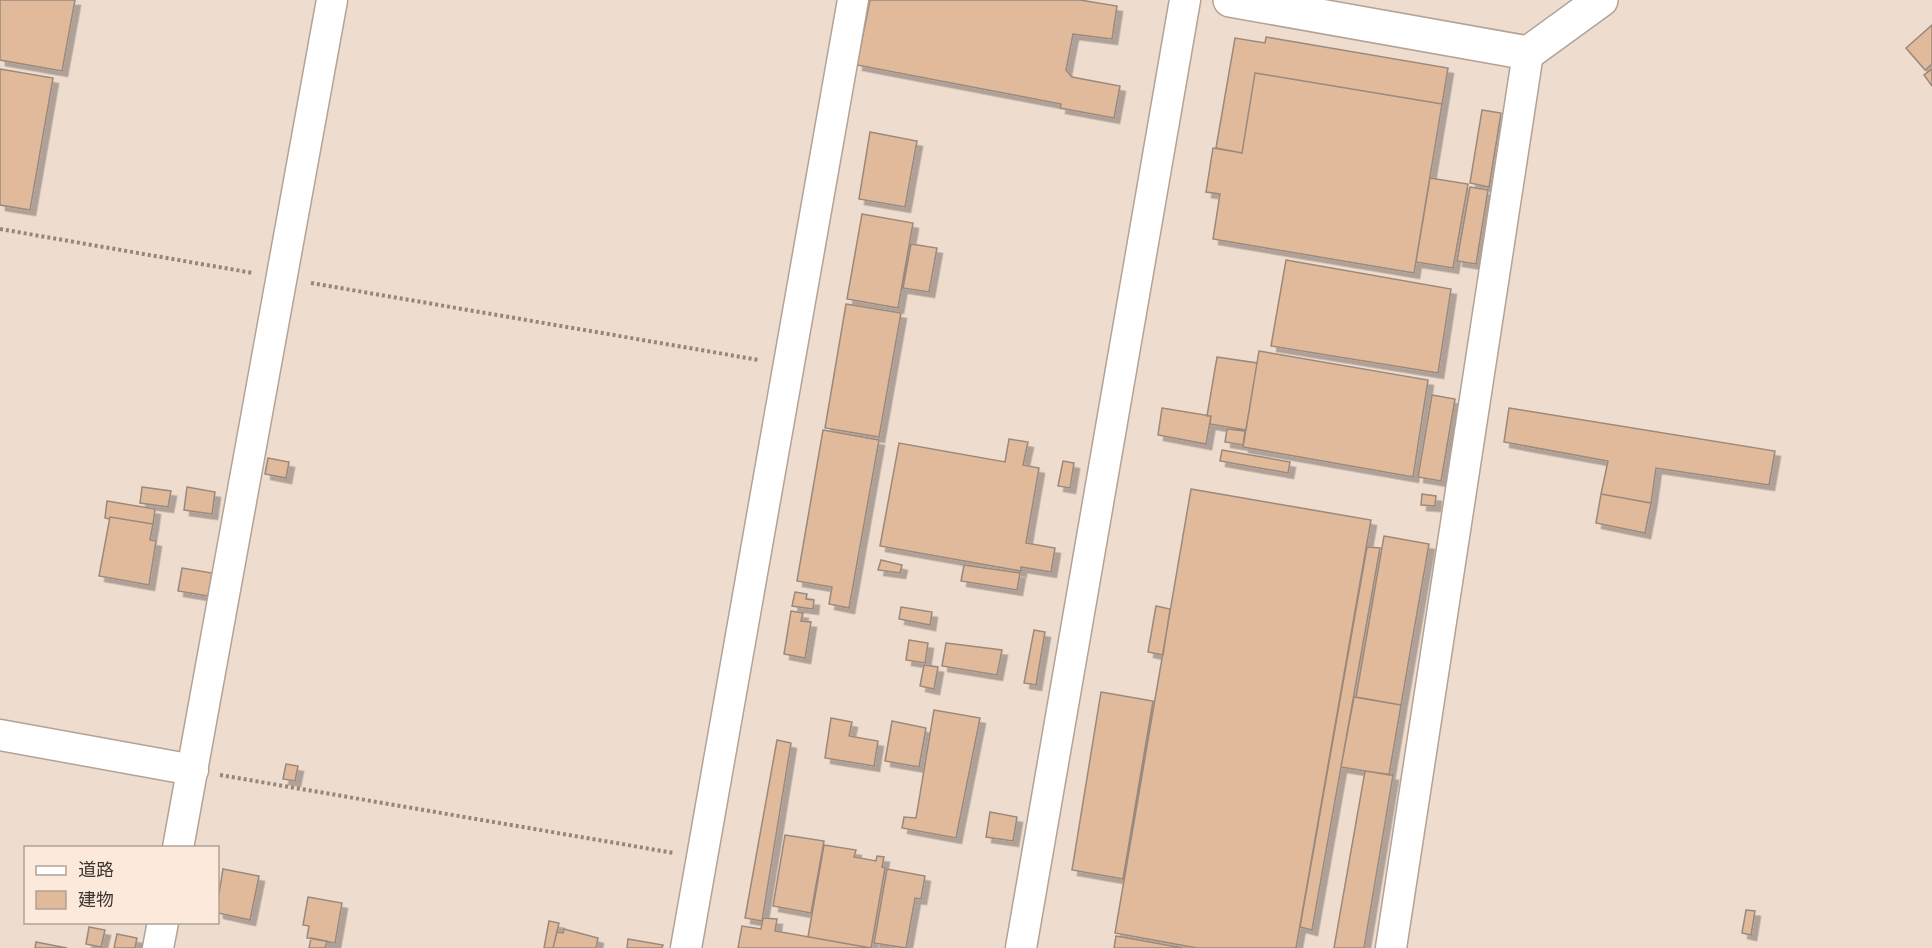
<svg xmlns="http://www.w3.org/2000/svg" width="1932" height="948" font-family="Arial,'Noto Sans JP',sans-serif">
<style>
.building{fill:#e1ba9b;stroke:#9a897c;stroke-width:1.5;filter:url(#shadow)}
.lines{fill:none;stroke-linecap:round;stroke-linejoin:round}
.street-casing{stroke:#b3a295;stroke-width:33}
.secondary-casing{stroke:#b3a295;stroke-width:36}
.path{stroke:#93877d;stroke-width:4;stroke-dasharray:3 3;stroke-linecap:butt}
.street{stroke:#fff;stroke-width:30}
.secondary{stroke:#fff;stroke-width:33}
</style>
<defs>
<filter id="shadow"><feDropShadow dx="5.5" dy="5.5" stdDeviation="0" flood-color="#0004"/></filter>
</defs>
<rect width="100%" height="100%" fill="#eedcce"/>
<path class="building" d="M0,0H75L62,71L0,60Z
M870,0H1080L1117,6L1112,39L1073,34L1066,70L1072,77L1120,86L1114,118L1060,108L1061,104L857,65Z
M1932,25V64L1925,70L1906,48Z
M1266,37L1448,68L1442,104L1255,73L1242,153L1216,148L1235,38L1265,43Z
M0,69L53,78L30,210L0,205Z
M1932,69V86L1924,75Z
M1255,73L1442,104L1414,273L1213,239L1220,194L1206,192L1213,148L1242,153Z
M1482,110L1501,113L1489,187L1470,183Z
M870,132L917,141L905,207L859,199Z
M1430,178L1468,184L1453,268L1416,262Z
M1470,187L1488,190L1476,264L1457,261Z
M862,214L913,223L898,308L847,299Z
M911,244L937,248L929,292L903,288Z
M1286,260L1451,289L1438,373L1271,346Z
M846,304L901,313L879,437L825,428Z
M1259,351L1428,380L1413,477L1243,447Z
M1217,357L1257,363L1246,430L1210,424L1211,416H1207Z
M1432,395L1455,399L1441,481L1418,477Z
M1162,408L1211,416L1206,444L1158,435Z
M1509,408L1775,451L1769,485L1656,468L1651,503L1601,494L1608,461L1504,442Z
M1227,429L1245,431L1243,445L1225,442Z
M823,430L879,440L849,608L829,604L832,587L797,581Z
M1009,439L1028,442L1023,465L1039,468L1026,543L1055,548L1051,572L1021,567V571L880,546L899,443L1005,462Z
M1222,450L1290,462L1288,473L1220,461Z
M268,458L289,462L286,478L265,474Z
M1063,461L1074,463L1070,488L1058,486Z
M142,487L171,491L168,507L140,503Z
M187,487L215,492L212,514L184,510Z
M1191,489L1371,520L1296,948H1197L1115,933Z
M1422,494L1436,496L1435,506L1421,505Z
M1601,494L1651,503L1645,533L1596,523Z
M107,501L155,509L153,524L110,517L109,519L105,518Z
M110,517L153,524L150,540L156,541L149,585L99,576Z
M1384,536L1429,544L1401,705L1356,697Z
M1367,547L1380,548L1312,930L1300,927Z
M881,560L902,565L900,573L878,570Z
M964,565L1020,573L1017,590L961,581Z
M182,568L212,573L208,596L178,591Z
M795,592L807,594L806,599L814,600L813,609L792,606Z
M1156,606L1170,609L1163,655L1148,652Z
M901,607L932,612L930,625L899,619Z
M791,611L803,613L801,621L811,622L805,658L784,654Z
M1034,630L1045,632L1036,685L1024,683Z
M909,640L928,643L925,663L906,660Z
M946,643L1002,650L997,675L942,666Z
M924,665L938,667L934,689L920,686Z
M1101,692L1153,701L1123,879L1072,870Z
M1354,697L1401,705L1389,775L1341,767Z
M934,710L980,718L956,838L902,828L904,817L916,818Z
M831,718L852,722L849,736L878,741L874,766L825,758Z
M892,721L926,728L919,767L885,761Z
M777,740L791,743L762,921L745,918Z
M286,764L298,766L295,781L283,779Z
M1365,771L1393,775L1364,948H1334Z
M990,812L1017,817L1013,841L986,837Z
M785,835L824,841L811,913L773,906Z
M824,845L856,850L854,857L876,861L877,856L884,857L882,867L885,868L871,948L808,937Z
M223,869L259,876L250,920L218,913V900Z
M887,869L925,876L921,899L915,898L906,948L874,943Z
M308,897L342,903L335,943L307,938L309,926L303,925Z
M1746,910L1755,911L1751,935L1742,933Z
M763,918L777,919L775,931L871,948H738L742,926L761,929Z
M549,921L559,923L553,948H544Z
M89,927L105,930L101,947L86,944Z
M564,929L598,938L596,948H553L557,932L563,933Z
M117,934L137,938L135,948H114Z
M1116,936L1183,948H1114Z
M311,938L327,941L325,948H309Z
M628,939L663,945L662,948H627Z
M36,942L67,948H35Z"/>
<g class="lines">
<defs>
<path id="street" d="M0,735L193,770
M178,848L332,0
M158,948L163,922
M686,948L853,0
M1021,948L1185,0
M1391,948L1528,53"/>
<path id="secondary" d="M1230,0L1528,53L1601,0"/>
</defs>
<use href="#street" class="street-casing"/>
<use href="#secondary" class="secondary-casing"/>
<path class="path" d="M0,229L253,273
M311,283L759,360
M220,775L674,853"/>
<use href="#street" class="street"/>
<use href="#secondary" class="secondary"/>
</g>
<rect x="24" y="846" width="195" height="78" fill="#fce9db" stroke="#b0a297" stroke-width="1.5"/>
<rect x="36" y="866" width="30" height="9" fill="#ffffff" stroke="#b0a297" stroke-width="1.5"/>
<text x="78" y="876" font-size="18" fill="#3e3731">道路</text>
<rect x="36" y="891" width="30" height="18" fill="#e1ba9b" stroke="#b0a297" stroke-width="1.5"/>
<text x="78" y="906" font-size="18" fill="#3e3731">建物</text>
</svg>
